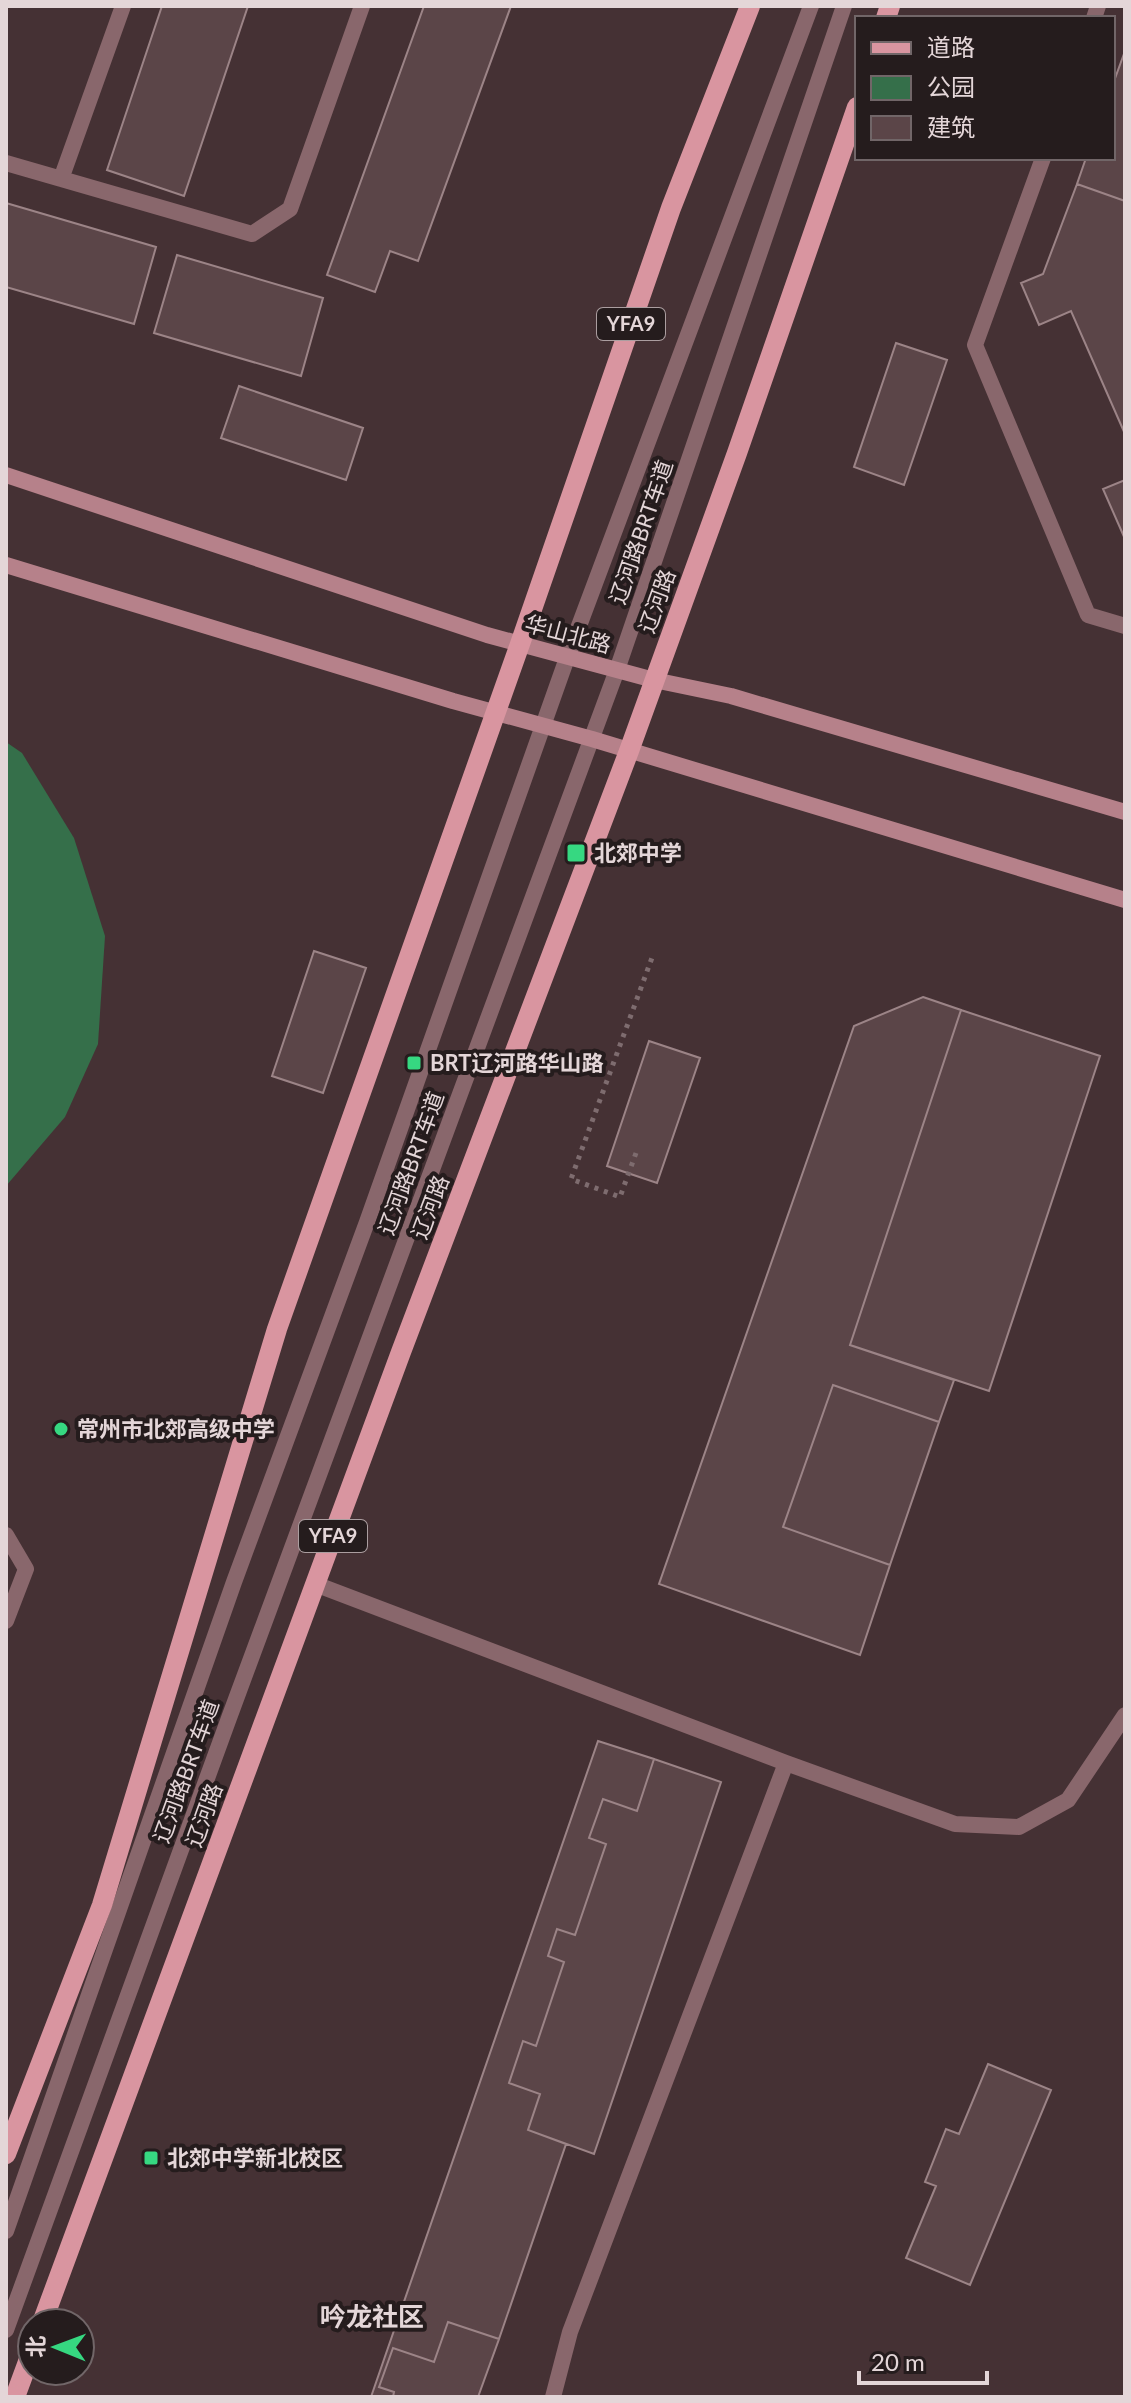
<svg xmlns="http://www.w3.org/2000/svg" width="1131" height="2403" font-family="Lato,'Noto Sans SC',sans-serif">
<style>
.green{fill:#356f4a}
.building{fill:#5b4548;stroke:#9c8487;stroke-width:2}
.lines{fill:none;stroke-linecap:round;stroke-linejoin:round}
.path{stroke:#7e6c6f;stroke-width:5;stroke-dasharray:4 6;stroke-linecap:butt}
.lane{stroke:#89676c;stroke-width:16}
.secondary{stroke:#b6818a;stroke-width:16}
.primary{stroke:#d995a0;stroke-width:20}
.poi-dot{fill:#36d881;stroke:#251c1d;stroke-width:3}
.labels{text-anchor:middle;stroke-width:8;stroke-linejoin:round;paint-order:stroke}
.shield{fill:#251c1d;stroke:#ab9ea0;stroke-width:2}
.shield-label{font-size:20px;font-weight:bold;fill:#e4d6d8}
.street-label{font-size:22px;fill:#e4d6d8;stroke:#251c1d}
.poi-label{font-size:22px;font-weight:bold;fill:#e4d6d8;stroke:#251c1d;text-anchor:start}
.quarter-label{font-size:26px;font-weight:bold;fill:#e4d6d8;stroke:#251c1d}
</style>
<rect width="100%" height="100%" fill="#453134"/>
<path class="green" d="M6,742L22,753L74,838L105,936L98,1044L65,1117L6,1186Z"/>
<path class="building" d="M162,6H248L184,196L107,170Z
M424,6H511L418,261L390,251L375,292L327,275Z
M1125,51V201L1077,184L1086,158H1113V84Z
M1077,184L1125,201V434L1071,311L1039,325L1021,283L1043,274Z
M6,203L156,247L134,324L6,287Z
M177,255L323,298L301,376L154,333Z
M896,343L947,360L904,485L854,467Z
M239,386L363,428L346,480L221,438Z
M1125,480V539L1103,489Z
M314,951L366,968L323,1093L272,1076Z
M923,997L961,1010L850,1345L954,1380L939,1422L833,1385L783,1527L890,1565L860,1655L659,1584L854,1026Z
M961,1010L1100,1056L989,1391L850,1345Z
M649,1041L700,1058L657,1183L607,1166Z
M833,1385L939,1422L890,1565L783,1527Z
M598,1741L654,1759L637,1811L603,1799L589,1838L606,1844L575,1935L557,1929L548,1956L564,1962L536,2046L523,2041L509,2083L540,2094L528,2130L566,2144L499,2339L448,2322L434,2362L393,2348L379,2387L394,2392L393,2397H371Z
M654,1759L721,1782L594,2154L528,2130L540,2094L509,2083L523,2041L536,2046L564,1962L548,1956L557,1929L575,1935L606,1844L589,1838L603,1799L637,1811Z
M988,2064L1051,2090L970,2285L906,2258L936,2186L925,2182L946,2129L959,2134Z
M448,2322L499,2339L478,2397H393L394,2392L379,2387L393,2348L434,2362Z"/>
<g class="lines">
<path class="path" d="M636,1153L620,1197L571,1179L653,955"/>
<path class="lane" d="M1094,18L1098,6
M1043,158L975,345L1088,615L1125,626
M6,163L252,234L290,209L362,6
M61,179L123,6
M6,1535L26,1569L6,1621
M315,1584L786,1763L955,1824L1019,1827L1068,1800L1125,1715
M6,2231L234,1582L367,1222L567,658L811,6
M6,2330L229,1718L617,670L844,6
M553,2397L570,2332L786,1763"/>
<path class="secondary" d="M6,475L487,635L654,680L731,696L1125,812
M6,565L453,701L592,739L1125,900"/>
<path class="primary" d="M886,18L890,6
M6,2154L102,1905L277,1329L520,644L671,208L750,6
M42,2323L401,1352L629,751L737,453L857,107
M15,2397L32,2351"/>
</g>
<g class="poi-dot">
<rect x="566" y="843" width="20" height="20" rx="4"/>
<rect x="406" y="1055" width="16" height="16" rx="4"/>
<circle cx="61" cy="1429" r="8"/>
<rect x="143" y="2150" width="16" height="16" rx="4"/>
</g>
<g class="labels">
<g class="shield">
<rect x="597" y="308" width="68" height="32" rx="6"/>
<rect x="299" y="1520" width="68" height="32" rx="6"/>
</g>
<g class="shield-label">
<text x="631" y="331">YFA9</text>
<text x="333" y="1543">YFA9</text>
</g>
<g class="street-label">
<text transform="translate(641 532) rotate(-71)" y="8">辽河路BRT车道</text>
<text transform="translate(657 601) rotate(-70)" y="8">辽河路</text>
<text transform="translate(568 634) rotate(15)" y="8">华山北路</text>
<text transform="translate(411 1163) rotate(-70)" y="8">辽河路BRT车道</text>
<text transform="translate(430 1207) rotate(-69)" y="8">辽河路</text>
<text transform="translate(186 1771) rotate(-70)" y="8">辽河路BRT车道</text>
<text transform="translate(204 1815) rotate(-70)" y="8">辽河路</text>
</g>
<g class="poi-label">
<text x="594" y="861">北郊中学</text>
<text x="430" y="1071">BRT辽河路华山路</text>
<text x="77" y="1437">常州市北郊高级中学</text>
<text x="167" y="2166">北郊中学新北校区</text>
</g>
<g class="quarter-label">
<text x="372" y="2326">吟龙社区</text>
</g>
</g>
<rect width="1131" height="2403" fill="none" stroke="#e4d6d8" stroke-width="16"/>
<rect x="855" y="16" width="260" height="144" fill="#251c1d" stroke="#716668" stroke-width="2"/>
<rect x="871" y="42" width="40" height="12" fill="#d995a0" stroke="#716668" stroke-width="2"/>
<text x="927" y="56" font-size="24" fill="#e4d6d8">道路</text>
<rect x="871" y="76" width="40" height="24" fill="#356f4a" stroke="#716668" stroke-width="2"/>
<text x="927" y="96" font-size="24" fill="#e4d6d8">公园</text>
<rect x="871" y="116" width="40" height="24" fill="#5b4548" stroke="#716668" stroke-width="2"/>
<text x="927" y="136" font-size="24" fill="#e4d6d8">建筑</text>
<g transform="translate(56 2347) rotate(271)"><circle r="38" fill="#251c1d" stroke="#716668" stroke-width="2"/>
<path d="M0-6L14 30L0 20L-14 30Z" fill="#36d881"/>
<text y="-12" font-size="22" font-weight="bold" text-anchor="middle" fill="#e4d6d8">北</text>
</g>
<path d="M859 2371v12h128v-12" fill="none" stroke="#e4d6d8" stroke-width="4"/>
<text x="871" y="2371" font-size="24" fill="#e4d6d8" stroke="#251c1d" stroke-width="6" paint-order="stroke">20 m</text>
</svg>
